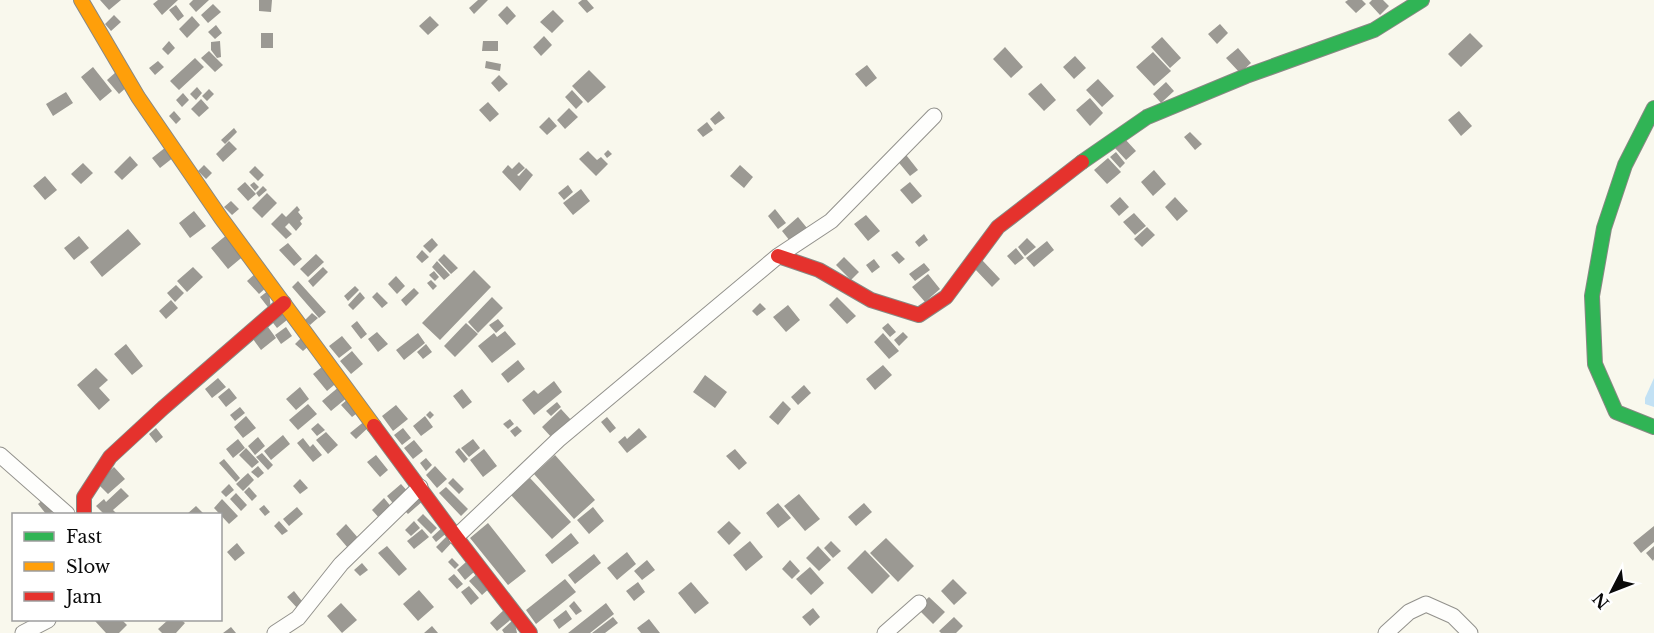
<svg xmlns="http://www.w3.org/2000/svg" width="1654" height="633" font-family="'Libre Baskerville',serif">
<style>
.water{fill:#c2e1f4}
.building{fill:#9b9993}
.lines{fill:none;stroke-linecap:round;stroke-linejoin:round}
.street-casing{stroke:#92918c;stroke-width:17}
.fast-casing{stroke:#888883;stroke-width:16}
.slow-casing{stroke:#888883;stroke-width:16}
.jam-casing{stroke:#888883;stroke-width:16}
.street{stroke:#fefefc;stroke-width:15}
.fast{stroke:#30b455;stroke-width:14}
.slow{stroke:#ff9f0a;stroke-width:14}
.jam{stroke:#e5322d;stroke-width:14}
</style>
<rect width="100%" height="100%" fill="#f9f8ed"/>
<path class="water" d="M1654,378V407L1645,404V398Z"/>
<path class="building" d="M100,0H121L109,10Z
M158,0H178L162,15L153,4Z
M193,0H209L196,12L189,4Z
M259,0H272L271,12L259,11Z
M478,0H488L474,14L469,8Z
M582,0H587L594,8L587,13L578,3Z
M1348,0H1362L1366,4L1356,13L1345,2Z
M1372,0H1383L1389,6L1380,15L1369,3Z
M213,4L221,12L208,23L201,15Z
M176,5L184,16L178,21L169,10Z
M507,6L516,16L507,25L498,15Z
M553,10L564,21L552,33L540,22Z
M114,15L121,22L111,31L105,24Z
M192,16L200,25L187,38L179,29Z
M430,16L439,25L428,35L419,26Z
M1220,24L1228,33L1217,44L1208,34Z
M216,25L222,33L215,39L208,32Z
M261,33H273V48H261Z
M1470,33L1483,46L1461,67L1448,54Z
M544,36L552,45L541,56L533,47Z
M1162,37L1181,58L1170,68L1151,47Z
M169,41L175,48L168,55L162,49Z
M220,41L221,57L217,58L211,50V42Z
M483,41H498V51H482Z
M1005,47L1023,67L1011,78L993,59Z
M1238,48L1251,63L1240,73L1226,58Z
M209,51L223,65L215,72L201,58Z
M1153,52L1171,71L1154,86L1136,67Z
M1075,56L1086,68L1074,79L1063,67Z
M195,58L204,67L179,90L170,81Z
M158,61L164,67L155,75L149,68Z
M486,61L501,64L500,71L485,68Z
M867,65L877,78L866,87L855,74Z
M93,67L112,91L100,101L81,77Z
M589,70L606,87L588,103L572,86Z
M116,72L128,86L119,94L107,80Z
M499,75L508,84L499,92L491,83Z
M1098,79L1114,96L1102,107L1086,90Z
M1166,82L1174,91L1161,103L1153,94Z
M1041,83L1056,100L1044,111L1028,94Z
M197,87L202,93L196,100L190,94Z
M209,89L214,94L207,101L202,96Z
M572,90L583,102L576,109L565,97Z
M66,92L73,103L53,116L46,104Z
M183,93L189,100L182,107L176,100Z
M1090,98L1103,113L1090,126L1076,110Z
M201,99L209,108L199,117L191,109Z
M488,102L499,114L490,122L479,110Z
M569,108L578,117L565,129L557,120Z
M174,111L181,119L176,124L169,116Z
M719,111L725,118L715,125L710,119Z
M1459,111L1472,126L1461,136L1448,120Z
M549,117L557,126L547,135L539,127Z
M707,122L713,130L703,137L697,130Z
M234,128L237,132L225,144L221,140Z
M1190,132L1202,144L1195,150L1184,137Z
M1125,139L1136,151L1126,160L1115,148Z
M229,141L237,149L223,162L216,154Z
M166,147L174,157L160,168L152,158Z
M608,150L612,154L607,158L604,154Z
M588,151L597,160L601,157L608,164L596,176L579,159Z
M903,151L918,170L910,176L895,158Z
M1116,152L1125,163L1120,168L1110,157Z
M130,156L138,165L122,180L114,172Z
M1108,158L1121,172L1107,184L1094,170Z
M519,162L525,168L517,175L519,176L526,168L533,175L520,191L502,172L508,165L512,169Z
M83,163L93,173L81,184L71,174Z
M204,165L212,173L206,179L198,171Z
M740,165L753,177L744,188L730,176Z
M255,166L264,175L258,181L249,172Z
M1154,170L1166,184L1153,196L1141,182Z
M45,176L57,190L45,200L33,186Z
M245,182L256,194L248,201L237,189Z
M254,182L259,187L255,191L250,185Z
M910,182L922,196L912,204L900,190Z
M568,185L573,192L564,200L558,193Z
M263,186L267,190L259,197L256,193Z
M581,189L590,201L573,215L563,203Z
M267,193L277,203L262,218L252,208Z
M1120,197L1129,207L1119,216L1110,206Z
M1175,197L1188,211L1177,221L1165,207Z
M231,201L239,209L232,215L224,207Z
M297,206L300,210L298,212L303,218L300,221L302,224L296,231L289,223L285,227L292,234L286,239L271,224L282,213L286,217Z
M775,209L786,223L778,229L768,216Z
M194,211L206,226L190,238L179,223Z
M1134,213L1146,226L1135,235L1123,222Z
M866,215L880,231L868,241L854,224Z
M798,217L807,228L790,241L782,231Z
M1147,227L1155,235L1142,247L1134,239Z
M128,229L141,244L102,277L90,262Z
M229,233L246,254L228,269L211,248Z
M924,234L928,240L919,247L915,242Z
M79,236L89,248L74,260L64,248Z
M432,238L438,245L430,253L423,246Z
M1027,238L1036,247L1025,256L1018,247Z
M1047,241L1054,250L1034,267L1026,258Z
M288,243L302,259L294,266L279,250Z
M1016,248L1024,258L1015,265L1007,256Z
M422,250L429,257L422,263L416,257Z
M897,251L905,259L899,264L891,255Z
M316,254L324,262L308,277L300,269Z
M444,254L458,268L451,274L438,260Z
M844,257L859,272L851,280L836,265Z
M874,259L880,267L872,273L866,265Z
M982,260L1000,279L992,287L974,268Z
M437,261L450,275L444,280L432,267Z
M924,263L930,270L915,281L909,274Z
M193,267L203,277L187,292L177,281Z
M323,267L328,272L313,287L308,281Z
M474,270L491,287L440,340L422,323Z
M434,271L439,277L435,281L429,275Z
M256,273L268,286L259,294L247,281Z
M928,274L940,289L925,302L912,287Z
M396,276L405,286L397,294L388,284Z
M431,280L437,286L433,290L427,283Z
M298,281L326,312L319,318L292,287Z
M176,285L184,293L175,302L167,293Z
M355,286L359,290L348,301L344,296Z
M414,288L419,293L406,306L401,300Z
M269,290L271,311L260,297Z
M360,292L365,298L353,310L348,305Z
M377,292L388,303L382,308L372,297Z
M492,297L503,308L478,333L468,322Z
M837,297L856,316L847,324L829,305Z
M171,300L178,308L166,319L159,311Z
M760,303L766,309L757,316L752,311Z
M788,305L800,320L786,332L773,317Z
M281,311L287,320L277,328L270,319Z
M312,313L318,318L310,325L305,320Z
M498,319L504,326L496,333L489,325Z
M357,321L367,334L361,339L351,326Z
M466,323L478,334L455,357L444,346Z
M888,323L896,332L890,337L882,328Z
M268,327L276,338L261,350L253,339Z
M286,327L292,336L281,344L275,335Z
M505,331L516,344L492,363L478,346L494,333L497,337Z
M377,332L388,344L378,352L368,339Z
M903,332L908,337L899,346L894,340Z
M418,333L425,343L404,360L396,350Z
M883,333L899,351L889,359L874,342Z
M304,335L312,343L303,351L295,344Z
M342,336L352,348L339,358L329,346Z
M126,344L143,366L132,375L114,354Z
M426,344L432,352L423,359L417,352Z
M352,351L363,364L351,374L340,361Z
M518,360L525,369L508,383L501,374Z
M327,363L340,380L327,391L313,374Z
M883,365L892,375L875,390L866,379Z
M96,368L108,380L99,388L110,400L99,410L77,385Z
M705,375L727,392L715,408L693,392Z
M218,378L226,387L212,398L205,389Z
M554,381L562,392L534,415L522,400L534,390L538,394Z
M804,385L811,393L798,405L791,397Z
M340,386L349,396L331,411L322,401Z
M300,387L309,399L296,410L286,399Z
M229,388L237,398L226,407L218,397Z
M462,389L472,402L463,409L453,396Z
M349,398L360,411L352,417L341,405Z
M783,401L791,409L778,425L769,417Z
M557,402L561,407L551,416L546,411Z
M308,404L317,414L298,430L289,420Z
M396,405L408,419L393,431L382,416Z
M240,407L245,413L235,421L230,415Z
M561,409L572,421L553,439L542,427Z
M430,411L434,415L430,419L426,415Z
M246,416L256,428L243,438L234,427Z
M425,416L433,427L421,436L413,426Z
M607,417L616,428L610,433L601,422Z
M510,419L514,424L508,429L503,424Z
M366,420L371,425L356,439L350,433Z
M318,423L325,430L317,436L311,429Z
M517,426L522,431L515,437L510,431Z
M156,428L163,437L156,443L149,434Z
M403,428L411,438L402,445L394,435Z
M639,428L647,437L627,453L618,442L625,436L627,439Z
M326,432L338,445L328,454L316,440Z
M283,435L290,444L271,460L264,451Z
M258,437L265,446L255,455L248,446Z
M303,438L310,447L313,444L322,455L313,462L297,443Z
M238,439L245,448L233,458L226,449Z
M473,439L480,448L469,457L461,448Z
M414,440L423,451L413,459L404,448Z
M246,448L259,462L252,468L239,455Z
M459,448L468,459L464,463L455,452Z
M484,449L497,466L483,477L470,460Z
M735,449L747,463L739,470L726,456Z
M262,453L273,465L268,470L256,457Z
M376,455L388,470L380,477L367,462Z
M555,455L595,500L574,519L534,474Z
M426,458L432,465L426,471L420,463Z
M224,459L240,478L236,482L219,463Z
M258,466L264,473L258,478L251,472Z
M435,466L447,479L437,488L426,475Z
M114,467L125,479L108,494L97,483Z
M248,473L254,480L243,491L236,484Z
M453,478L464,489L459,494L448,483Z
M530,478L571,522L552,539L511,495Z
M300,479L308,488L300,494L293,486Z
M229,484L234,490L226,497L221,492Z
M401,484L410,494L396,507L387,496Z
M249,487L257,496L252,501L244,492Z
M446,487L468,509L461,516L439,493Z
M121,488L129,496L113,510L117,514H104L96,506L104,499L106,502Z
M236,493L247,505L241,511L230,499Z
M418,493L424,500L408,514L402,508Z
M799,494L820,519L805,531L784,506Z
M384,498L393,509L381,520L372,510Z
M44,499L54,511L49,514H46L38,504Z
M222,499L238,516L229,524L214,508Z
M778,503L791,518L778,528L766,513Z
M864,503L872,512L856,526L848,517Z
M264,505L270,512L265,516L259,509Z
M196,506L204,514H187Z
M297,507L303,514L289,526L283,519Z
M593,507L604,521L589,534L577,520Z
M423,514L437,528L431,534L417,520Z
M279,521L288,531L282,535L274,526Z
M414,521L420,528L411,536L405,530Z
M729,521L741,533L729,545L717,532Z
M488,523L526,571L508,585L470,538Z
M346,524L359,539L348,548L336,534Z
M444,526L449,531L436,542L432,537Z
M1654,526V542L1641,553L1633,543Z
M422,529L429,537L414,549L407,541Z
M450,533L455,539L442,553L436,547Z
M571,533L579,543L552,564L545,555Z
M886,538L914,566L898,582L870,553Z
M750,541L763,557L746,571L733,555Z
M831,541L841,551L833,558L824,548Z
M237,543L245,553L235,561L227,552Z
M387,546L407,569L399,576L378,553Z
M818,546L831,560L819,571L806,558Z
M1654,546V559L1653,561L1646,553Z
M865,550L890,576L872,594L847,568Z
M627,552L636,564L617,580L607,568Z
M594,554L601,563L575,584L568,575Z
M452,558L459,565L455,569L448,562Z
M647,560L655,570L642,580L634,571Z
M790,560L800,571L792,579L782,569Z
M466,562L474,572L465,580L457,570Z
M362,563L368,570L360,576L354,570Z
M810,567L824,583L811,595L796,579Z
M479,572L492,586L482,595L469,581Z
M454,574L463,584L457,589L448,579Z
M565,579L576,592L536,624L526,610Z
M953,579L967,593L954,605L941,591Z
M638,582L645,592L634,601L626,591Z
M691,582L709,603L695,614L678,593Z
M469,586L479,598L471,605L461,592Z
M419,590L434,607L418,621L403,604Z
M294,591L305,605L299,610L287,597Z
M929,597L945,612L933,624L917,608Z
M574,601L582,611L576,615L569,606Z
M341,603L357,620L342,633L327,616Z
M606,603L614,614L590,633H568Z
M507,607L515,616L497,631L490,623Z
M813,608L820,617L810,626L802,617Z
M566,610L572,619L559,629L553,620Z
M613,617L618,623L605,633H592Z
M954,617L963,626L956,633H941L939,631Z
M514,619L517,633H504L502,630Z
M649,619L660,633H641L637,628Z
M96,620H122L127,625L119,633H106L95,621Z
M168,620H181L185,623L176,633H162L158,629Z
M432,626L438,633H424Z
M231,627L236,633H223Z"/>
<g class="lines">
<defs>
<path id="street" d="M0,455L67,514
M456,537L558,440L778,256L831,221L934,116
M23,633L48,620
M275,633L298,618L341,564L420,487
M885,633L919,603
M1386,633L1409,612L1426,604L1453,616L1470,633"/>
<path id="fast" d="M1654,108L1625,165L1604,228L1592,296L1595,364L1616,412L1654,427
M1082,162L1147,117L1246,76L1374,30L1422,0"/>
<path id="slow" d="M81,0L138,97L221,218L374,426"/>
<path id="jam" d="M778,256L819,270L871,300L919,315L946,297L998,227L1082,162
M374,426L456,537L530,633
M84,514V497L110,457L163,408L284,303"/>
</defs>
<use href="#street" class="street-casing"/>
<use href="#fast" class="fast-casing"/>
<use href="#slow" class="slow-casing"/>
<use href="#jam" class="jam-casing"/>
<use href="#street" class="street"/>
<use href="#fast" class="fast"/>
<use href="#slow" class="slow"/>
<use href="#jam" class="jam"/>
</g>
<rect x="12" y="513" width="210" height="108" fill="#ffffff" stroke="#9d9d9d" stroke-width="1.5"/>
<rect x="24" y="532" width="30" height="9" fill="#30b455" stroke="#9d9d9d" stroke-width="1.5"/>
<text x="66" y="543" font-size="18" fill="#0a0a0a">Fast</text>
<rect x="24" y="562" width="30" height="9" fill="#ff9f0a" stroke="#9d9d9d" stroke-width="1.5"/>
<text x="66" y="573" font-size="18" fill="#0a0a0a">Slow</text>
<rect x="24" y="592" width="30" height="9" fill="#e5322d" stroke="#9d9d9d" stroke-width="1.5"/>
<text x="66" y="603" font-size="18" fill="#0a0a0a">Jam</text>
<g transform="translate(1612 591) rotate(228)" stroke="#ffffff" stroke-width="4.5" paint-order="stroke">
<path d="M0-4.5L10 22L0 15L-10 22Z" fill="#0a0a0a"/>
<text y="-9" font-size="16" font-weight="bold" text-anchor="middle" fill="#0a0a0a">N</text>
</g>
</svg>
